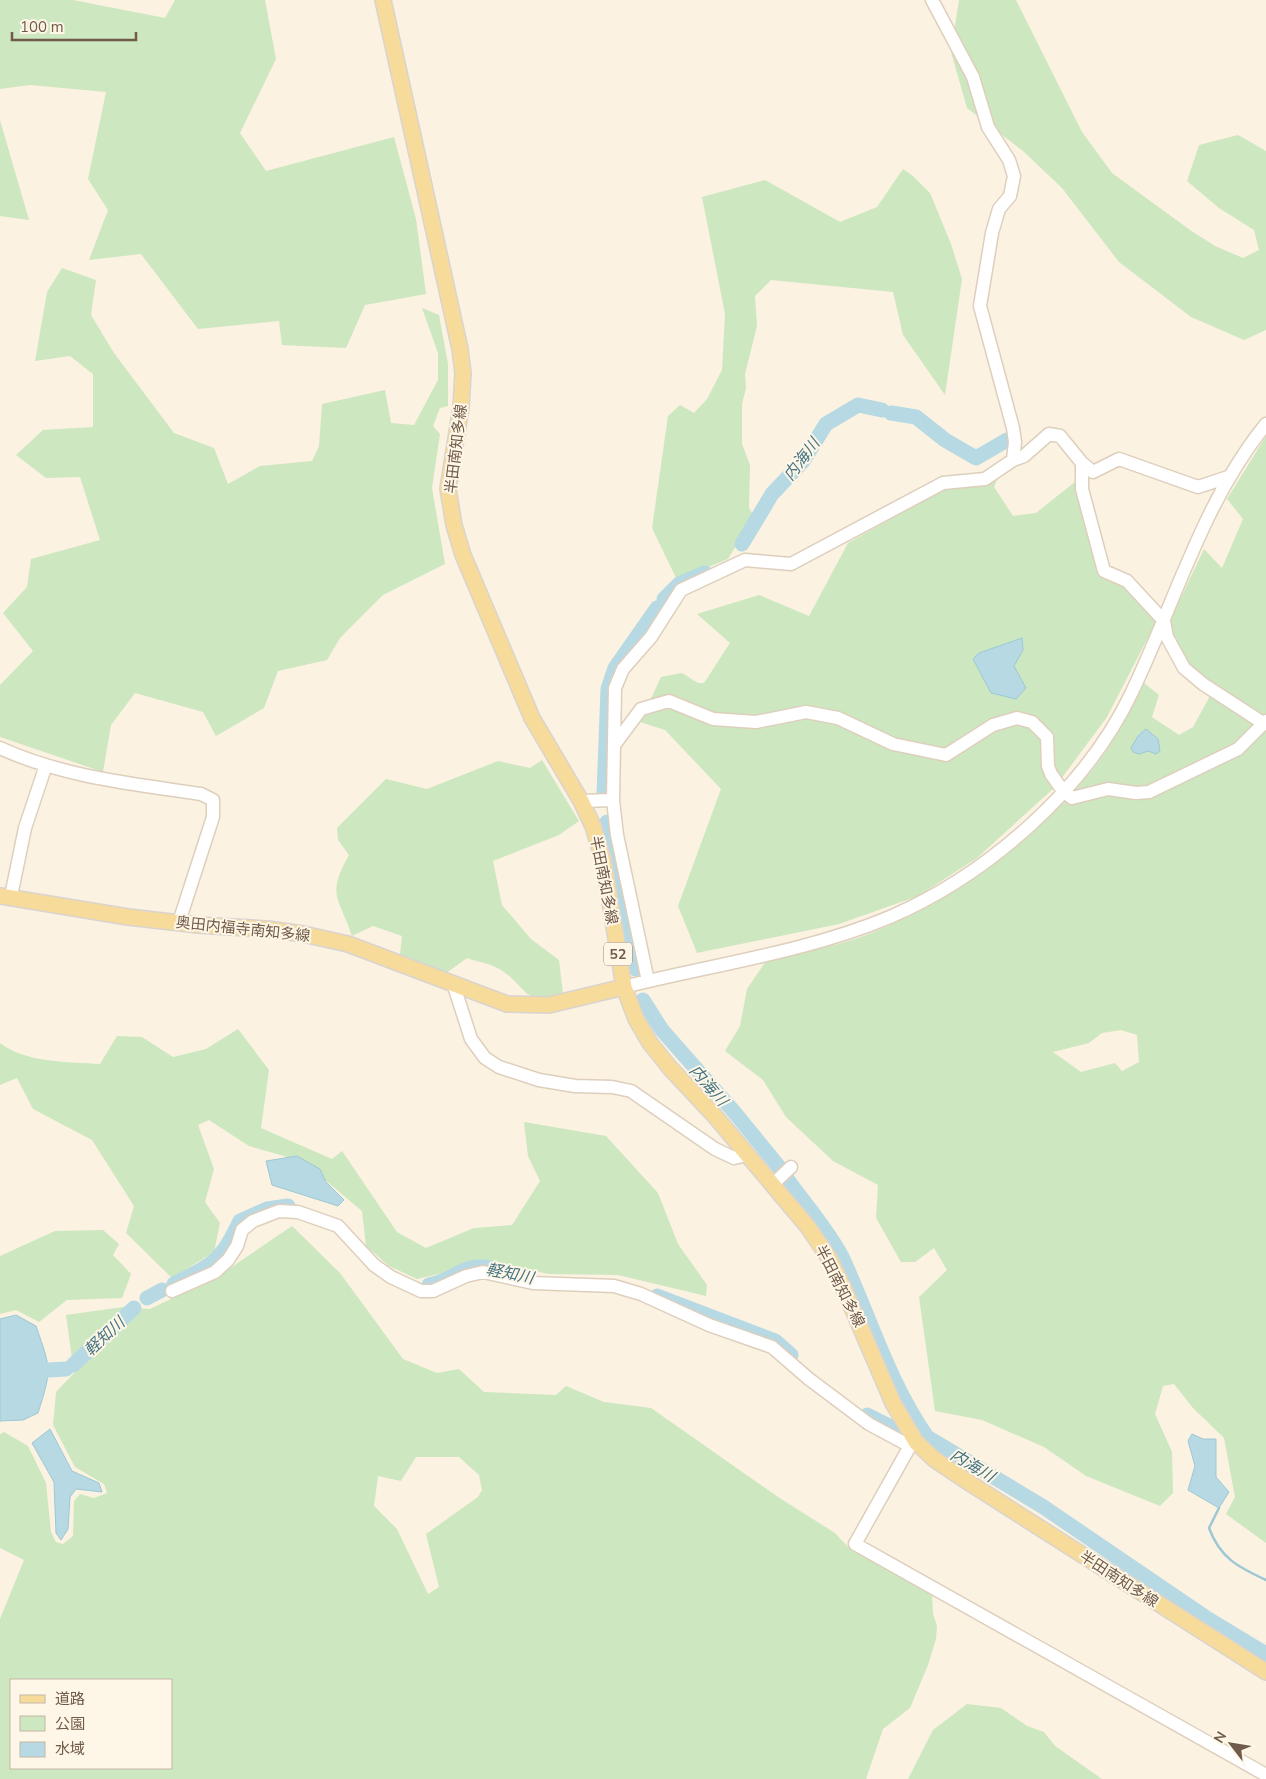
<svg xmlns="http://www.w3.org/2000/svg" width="1266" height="1779" font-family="'Nunito Sans','Noto Sans JP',sans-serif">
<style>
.green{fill:#cde7c0;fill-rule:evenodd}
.water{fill:#b6d9e3;stroke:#9dc8d4}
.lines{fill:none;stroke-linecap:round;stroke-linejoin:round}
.stream{stroke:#9dc8d4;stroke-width:2.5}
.river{stroke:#b6d9e3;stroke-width:15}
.minor-casing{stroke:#decfbd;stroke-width:15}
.major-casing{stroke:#dad4d0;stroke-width:18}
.minor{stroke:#fff;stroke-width:12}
.major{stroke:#f7db9b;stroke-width:15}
.labels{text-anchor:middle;stroke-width:4;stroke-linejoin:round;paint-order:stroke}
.shield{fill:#fef6e6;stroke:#9b8978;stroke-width:1}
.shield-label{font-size:14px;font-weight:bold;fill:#705a49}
.street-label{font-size:15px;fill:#705a49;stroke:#fef6e6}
.water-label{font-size:16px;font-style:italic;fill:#447483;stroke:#fef6e6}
</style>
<rect width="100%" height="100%" fill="#fbf2e1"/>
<path class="green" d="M0,0H73L165,18L175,0H265L276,59L240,133L266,171L394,137L416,219L426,294L365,305L346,348L282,345L279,321L198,329L141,254L89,260L108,210L88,179L106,92L30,85L0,89Z
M959,0H1016L1082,132L1112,173L1190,230L1215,246L1243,258L1259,250L1254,230L1219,208L1187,181L1199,145L1238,135L1266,151V330L1244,340L1191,317L1119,262L1062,188L1023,151L967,108L951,52Z
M0,120L29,220L0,216Z
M903,169L913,176L930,193L951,244L962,279L945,395L903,335L893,292L771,280L755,296L757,326L745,374L746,388L742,404V444L750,465L749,508L754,516L728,559L677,580L652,528L668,416L680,405L694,413L707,399L722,370L725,314L702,197L765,180L840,222L877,207Z
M62,268L96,280L91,315L114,353L174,433L214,448L228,484L260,466L312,461L319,446L322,404L385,390L391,423L414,425L438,380V353L422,308L439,315L448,364V406L440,408L433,426L440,434L432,488L445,564L383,595L340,638L327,660L278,671L264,708L216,736L203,712L135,693L111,725L103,772L0,737V685L33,651L3,613L27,587L31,559L100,540L80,477L46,478L16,455L43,430L93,427V374L70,356L35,361L47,292Z
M1266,436V1543L1226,1514L1235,1497L1224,1438L1193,1408L1174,1384L1163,1386L1155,1414L1172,1452L1173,1493L1160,1506L1086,1476L1044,1447L982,1420L935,1411L919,1297L947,1270L934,1248L915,1262H901L876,1218L878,1185L833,1161L786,1117L763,1080L725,1051L740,1026L747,989L766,961C798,953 839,946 869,934C957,899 1056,826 1109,747C1122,727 1132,704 1144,683L1159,695L1152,717L1179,735L1193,727L1216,685L1188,667L1169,623L1204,549L1222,568L1243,519L1227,499ZM1121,1030L1137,1035L1139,1062L1122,1071L1115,1063L1081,1072L1053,1052L1089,1043L1102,1033Z
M998,477L994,487L1013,516L1036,513L1081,477L1101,573L1125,584L1156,622L1107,717L1055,787L977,858L918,896L839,924L697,953L678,906L721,789L665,730L640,722L661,677L682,673L698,683H704L730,643L697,614L759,595L809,616L848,543L946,488Z
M542,760L579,821L559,835L493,861L502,905L531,939L559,960L563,994C519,1004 530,989 501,970C492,964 478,962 467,958L445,974L400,954L402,936L373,926L352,936C339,896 326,896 349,855L338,840L337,828L386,779L427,789L498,761L530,768Z
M238,1029L269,1070L261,1128L332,1159L342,1151L397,1232L426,1248L474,1228L512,1225L540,1181L528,1156L524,1122L606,1136L658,1193L678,1244L707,1285L706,1296L618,1275L549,1274L486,1261L467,1263L447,1272L417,1279L389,1266L366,1246L362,1211L325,1180L284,1156L249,1146L209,1120L198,1125L214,1169L205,1202L220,1223L214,1252L172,1278L126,1233L134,1206L92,1140L33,1109L17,1078L0,1085V1043C25,1063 70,1062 100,1064L117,1036L142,1037L173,1057L206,1049Z
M292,1226L340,1273L403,1359L437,1373L459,1369L484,1392L556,1395L566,1386L604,1402L651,1408L778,1497L835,1533L851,1550L932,1593L933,1614L937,1626L936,1639L928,1665L910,1708L883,1729L866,1779H0V1619L24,1560L0,1548V1434L4,1432L28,1446L46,1483L51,1532L56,1542L63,1544L73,1536L74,1501L80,1494L94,1498L107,1493L104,1484L75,1467L53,1425L56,1392L74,1373L66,1315L123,1307L150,1309L217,1277ZM416,1457H459L479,1475L482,1490L478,1497L426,1534L439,1587L428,1594L397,1529L374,1506L378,1476L401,1481ZM11,1680H171V1768H11Z
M103,1230L119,1244L113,1255L131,1274L122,1298L67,1300L39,1322L16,1310L0,1314V1256L55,1231Z
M967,1704L1001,1708L1027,1726L1044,1732L1055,1746L1102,1779H908L933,1730Z"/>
<path class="water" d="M1022,638L1023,650L1014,666L1026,688L1016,699L991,693L973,659L979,653Z
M1146,729L1158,739L1160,751L1156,754L1148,751L1139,754L1133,752L1131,748L1138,736Z
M297,1156L320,1169L326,1182L344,1200L338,1206L272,1185L266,1161Z
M16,1315L36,1326C51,1369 52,1369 38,1413L23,1420L0,1421V1319Z
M50,1429L72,1471L99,1483L102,1492L76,1489L70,1497L68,1529L61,1540L56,1533L54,1482L32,1443Z
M1192,1434L1203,1439H1216V1477L1229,1492L1219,1508L1188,1490L1195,1466L1188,1441Z"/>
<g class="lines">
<path class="stream" d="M1219,1508L1209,1528C1220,1558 1238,1567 1266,1580"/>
<path class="river" d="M891,413L916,417L945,440L976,458L1007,440
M742,544L772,494L803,461L826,424L858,405L882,410
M664,599L679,584L705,573
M604,794L608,689L615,668L657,608
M607,822L636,969
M643,1000L662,1030L735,1113L779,1167
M787,1179C805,1204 828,1230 842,1257C870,1317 889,1383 927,1437L1042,1506L1208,1619L1266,1654
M174,1284C213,1264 221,1262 240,1221L267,1209L288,1206
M429,1285C457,1280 462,1261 496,1269
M657,1296L775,1341L791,1355
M147,1298L162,1290
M73,1365L134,1308
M49,1370L66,1369
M867,1415L893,1428"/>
<defs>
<path id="minor" d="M932,0L973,77L988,127L1009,160L1014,176L1010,196L999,209L992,233L980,306L1013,428L1015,442L1013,460
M1082,463L1093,472L1119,459L1198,487L1228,477
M615,744L641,709L669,701L713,719L756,722L806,712L838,718L893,744L946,755L993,725L1017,718L1032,722L1047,737L1048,766L1051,774L1063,791L1072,798L1108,789L1136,793L1149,792L1238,749L1266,721
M0,748C63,777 134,784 201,794L213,800V817L179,922
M581,801L613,800
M11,896L25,828L46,765
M648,981L617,835L613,800L615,688L623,669L651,637L681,590L745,560L791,564L943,483L985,479L1013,460L1024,456L1049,434L1060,436L1082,463V489L1104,571L1127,581L1164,621L1167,637L1184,668L1203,684L1263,723
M453,983L471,1039L485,1058L499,1067L539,1080L575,1086L612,1087L631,1091L715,1149L734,1158L748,1155
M624,987C711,965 807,952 890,917C987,875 1085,790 1131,694C1175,603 1202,503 1266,424
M773,1184L791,1167
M172,1291L215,1272L228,1260L237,1246L242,1230L253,1221L279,1211L298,1212L338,1226L374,1265L391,1277L421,1291H433L466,1276L483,1272L533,1283L614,1286L641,1294L709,1325L772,1347L809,1379L869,1424L910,1446
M916,1442L910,1446L855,1544L1266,1775"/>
<path id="major" d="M383,0L460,349L463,373L461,407L448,489L454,525L463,555L532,718L581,801L593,826L603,860L624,987L636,1019L650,1043L670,1068L714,1115L808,1227L829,1258L844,1289L893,1403L916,1442L934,1459L968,1482L1266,1672
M0,896L128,917L198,925L267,929L303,934L348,944L507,1004L549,1005L624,987"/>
</defs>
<use href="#minor" class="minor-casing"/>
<use href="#major" class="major-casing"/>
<use href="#minor" class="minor"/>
<use href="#major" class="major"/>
</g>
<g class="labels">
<rect class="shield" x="604" y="942.5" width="28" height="23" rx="4"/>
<g class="shield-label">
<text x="618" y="959">52</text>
</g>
<g class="street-label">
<text transform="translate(456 449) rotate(-83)" y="5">半田南知多線</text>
<text transform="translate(604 880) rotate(79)" y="5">半田南知多線</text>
<text transform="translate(243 929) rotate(6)" y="5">奥田内福寺南知多線</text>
<text transform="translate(840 1286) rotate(63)" y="5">半田南知多線</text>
<text transform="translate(1119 1579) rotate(33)" y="5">半田南知多線</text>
</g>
<g class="water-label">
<text transform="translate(801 459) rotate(-53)" y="6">内海川</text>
<text transform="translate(709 1085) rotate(49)" y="6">内海川</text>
<text transform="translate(510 1273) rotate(11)" y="6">軽知川</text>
<text transform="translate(104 1336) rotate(-43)" y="6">軽知川</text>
<text transform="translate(973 1465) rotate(31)" y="6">内海川</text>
</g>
</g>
<rect x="10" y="1679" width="162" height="90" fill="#fef6e6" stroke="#c5b8a7"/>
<rect x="20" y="1695" width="25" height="8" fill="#f7db9b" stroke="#c5b8a7"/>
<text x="55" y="1704" font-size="15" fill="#705a49">道路</text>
<rect x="20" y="1716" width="25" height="15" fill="#cde7c0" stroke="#c5b8a7"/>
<text x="55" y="1729" font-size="15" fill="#705a49">公園</text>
<rect x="20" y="1742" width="25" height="15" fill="#b6d9e3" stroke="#c5b8a7"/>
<text x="55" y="1754" font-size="15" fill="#705a49">水域</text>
<g transform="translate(1231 1744) rotate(301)" stroke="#fef6e6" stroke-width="4" paint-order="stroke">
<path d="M0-4L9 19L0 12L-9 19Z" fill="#705a49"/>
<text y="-8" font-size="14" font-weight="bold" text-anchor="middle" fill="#705a49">N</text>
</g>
<path d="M12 32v8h124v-8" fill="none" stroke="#705a49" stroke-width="2.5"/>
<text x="20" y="32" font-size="15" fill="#705a49" stroke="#fef6e6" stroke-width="4" paint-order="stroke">100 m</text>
</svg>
